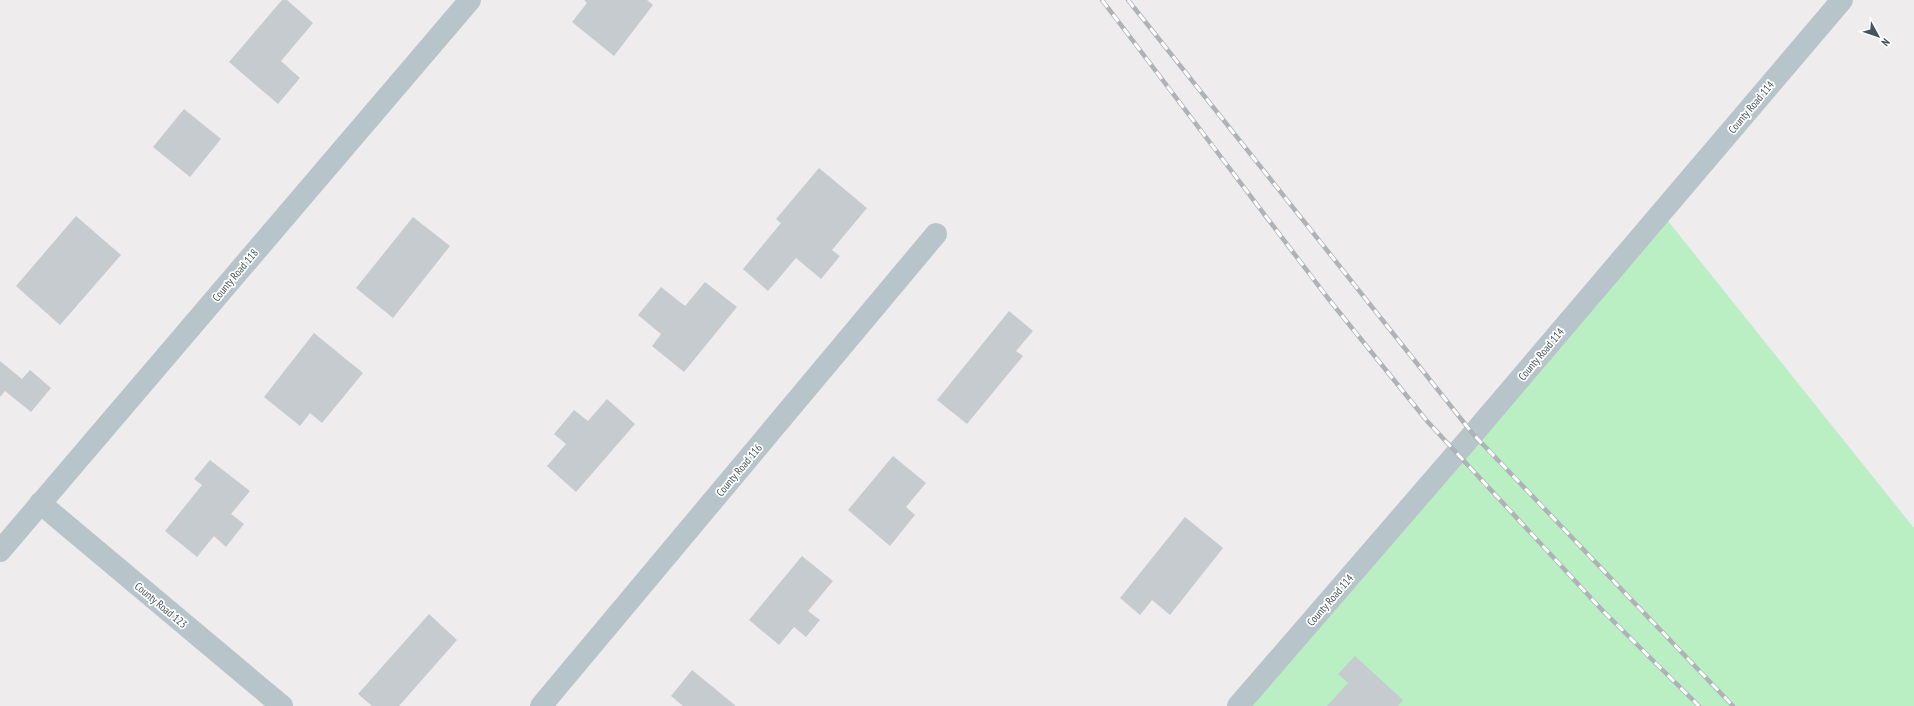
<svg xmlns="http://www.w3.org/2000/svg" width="1914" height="706" font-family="'PT Sans Narrow',sans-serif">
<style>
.green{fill:#b9efc3}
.building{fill:#c6cbd0}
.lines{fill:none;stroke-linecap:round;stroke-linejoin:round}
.street{stroke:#b7c4ca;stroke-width:22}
.rail-casing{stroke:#aeb3b7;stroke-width:4.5}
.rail{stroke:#fff;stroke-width:3;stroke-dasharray:9;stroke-linecap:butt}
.labels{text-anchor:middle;stroke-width:3.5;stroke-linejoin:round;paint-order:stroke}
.street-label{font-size:11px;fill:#45545a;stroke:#fff}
</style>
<rect width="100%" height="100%" fill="#efeced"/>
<path class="green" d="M1664,216L1914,528V706H1233Z"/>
<path class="building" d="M282,0H287L313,23L281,61L300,78L278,104L229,62Z
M584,0H647L653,5L614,56L572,22L587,3Z
M184,109L221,139L190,177L153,147Z
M819,168L867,208L832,250L840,256L821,279L796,258L768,291L743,269L781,223L776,219Z
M76,216L121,255L60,325L16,286Z
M413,217L450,246L393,318L356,288Z
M705,282L737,307L684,372L652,346L661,334L638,315L661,287L685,306Z
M1009,311L1033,331L1016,351L1023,356L967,424L937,400Z
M314,333L363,373L322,423L310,413L300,426L264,397Z
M0,361L22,379L30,370L51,388L31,412L5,391L0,397Z
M607,399L635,424L576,492L547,466L566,444L554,434L574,410L588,421Z
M893,456L926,483L906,507L915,515L890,546L848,510Z
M210,460L250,491L231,514L244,524L226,547L214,536L197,557L165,531L202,485L194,479Z
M1185,517L1223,548L1170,615L1152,600L1140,615L1120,598Z
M802,556L833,581L808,611L820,620L806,637L794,627L779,645L749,620Z
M429,614L457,640L399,706H372L358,694Z
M1355,656L1403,700L1398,706H1327L1348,683L1338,674Z
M692,670L736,706H683L671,696Z"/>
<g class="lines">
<path class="street" d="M40,503L282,706
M0,551L470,0
M541,706L936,234
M1238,706L1473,434L1842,0"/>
<defs>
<path id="rail" d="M1102,0L1327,297L1427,421L1603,611L1699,706
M1128,0L1473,434L1733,706"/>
</defs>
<use href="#rail" class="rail-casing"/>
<use href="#rail" class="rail"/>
</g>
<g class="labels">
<g class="street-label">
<text transform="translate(1751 107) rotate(-50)" y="4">County Road 114</text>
<text transform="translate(235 275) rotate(-50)" y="4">County Road 118</text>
<text transform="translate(1541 354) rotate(-50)" y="4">County Road 114</text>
<text transform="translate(739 470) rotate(-50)" y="4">County Road 116</text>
<text transform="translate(1330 600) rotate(-49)" y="4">County Road 114</text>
<text transform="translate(161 605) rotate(40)" y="4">County Road 123</text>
</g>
</g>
<g transform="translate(1878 36) rotate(130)" stroke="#ffffff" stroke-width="3" paint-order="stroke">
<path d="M0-3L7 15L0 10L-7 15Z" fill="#45545a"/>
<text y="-6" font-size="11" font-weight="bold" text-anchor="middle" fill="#45545a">N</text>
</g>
</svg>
